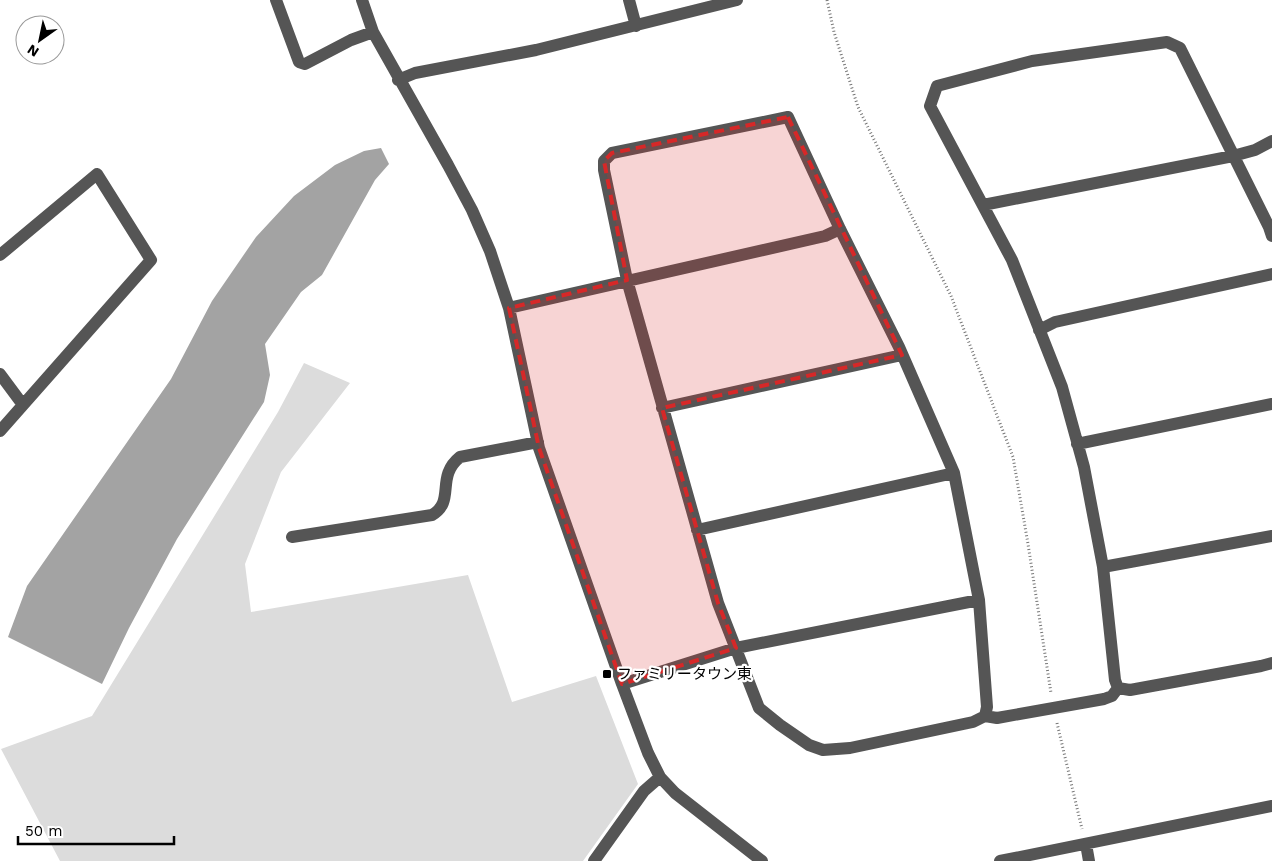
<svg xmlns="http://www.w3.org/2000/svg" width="1272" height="861" font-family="'Work Sans','Noto Sans JP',sans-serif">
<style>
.green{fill:#dcdcdc}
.water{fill:#a3a3a3}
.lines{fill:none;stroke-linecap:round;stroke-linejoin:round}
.path{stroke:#777;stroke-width:3;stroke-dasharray:1 2.5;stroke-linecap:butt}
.minor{stroke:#555;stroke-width:12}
.marked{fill:#d62828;fill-opacity:0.2;stroke:#d62828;stroke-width:4;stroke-dasharray:10 6;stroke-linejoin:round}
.poi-dot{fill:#000;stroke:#fff;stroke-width:2}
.labels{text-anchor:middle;stroke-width:4.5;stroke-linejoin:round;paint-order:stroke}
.poi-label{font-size:15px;fill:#000;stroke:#fff;text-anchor:start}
</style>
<rect width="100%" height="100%" fill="#fff"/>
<path class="green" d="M304,363L350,383L281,472L245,564L251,612L468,575L512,702L596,676L638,784L583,861H60L1,749L92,716L278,412Z"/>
<path class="water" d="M381,148L389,164L375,180L322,275L301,292L265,344L270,375L264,402L177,539L129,628L102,684L8,637L27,586L171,379L212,301L256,237L294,196L335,165L364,151Z"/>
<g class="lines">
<path class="path" d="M827,0L834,32L858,107L951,296L1013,457L1028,544L1051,693
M1057,723L1082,829"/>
<path class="minor" d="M276,0L299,62L305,64L351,40L373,32
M362,0L373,32L448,165L472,210L490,251L509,308L539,448L622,684L648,753L660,777L675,793L762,861
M629,0L636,26
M398,80L415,73L536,50L737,0
M788,117L840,229L899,347L954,473L979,600L987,707L985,716L973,722L850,748L823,750L809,745L780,725L759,708L718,603L627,280L604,170V161L612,153Z
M983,205L1233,156L1255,150L1272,141
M1272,236L1269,227L1180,48L1167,42L1032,61L937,86L930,106L1012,260L1062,387L1084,467L1103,567L1115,680L1118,688L1130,690L1261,666L1272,663
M0,255L97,174L151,260L0,431
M509,308L825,236L840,229
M1039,330L1055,322L1272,274
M0,374L23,405
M662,408L902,355
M1077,444L1272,404
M697,530L954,473
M292,537L432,515C456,501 435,477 460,457L538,442
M1103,567L1272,536
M622,684L736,648L979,600
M985,716L997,718L1104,699L1112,696L1118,688
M1086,844L1089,861
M594,861L644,791L660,777
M1000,861L1272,806"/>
</g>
<path class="marked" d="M788,117L902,355L662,408L718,603L736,648L622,684L539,448L509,308L627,280L604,161L612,153Z"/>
<rect class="poi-dot" x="602" y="669" width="10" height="10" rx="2.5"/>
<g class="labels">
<g class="poi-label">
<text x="617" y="679">ファミリータウン東</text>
</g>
</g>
<g transform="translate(40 40) rotate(213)"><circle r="24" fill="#ffffff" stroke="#999999"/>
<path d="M0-4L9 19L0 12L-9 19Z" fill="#000000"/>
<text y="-8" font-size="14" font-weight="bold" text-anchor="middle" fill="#000000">N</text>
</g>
<path d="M18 836v8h156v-8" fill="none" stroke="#000000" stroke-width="2.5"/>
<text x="25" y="836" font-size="15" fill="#000000" stroke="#ffffff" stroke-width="4" paint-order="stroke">50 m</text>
</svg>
